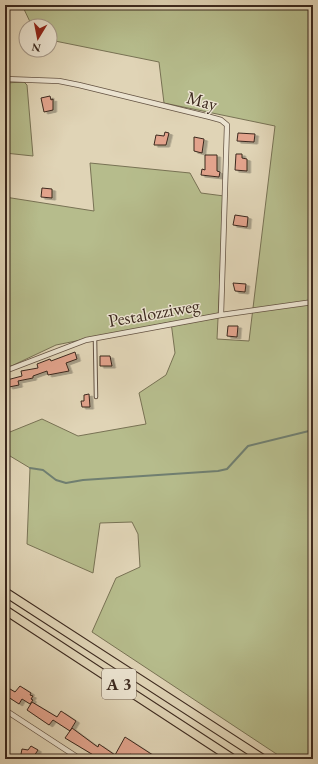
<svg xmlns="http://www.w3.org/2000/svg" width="318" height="764" font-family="'EB Garamond',serif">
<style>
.green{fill:#b6bc8c;stroke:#787254}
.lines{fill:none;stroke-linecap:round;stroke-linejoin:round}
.stream{stroke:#707f71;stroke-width:2}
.building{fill:#e2a38c;stroke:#3b281d;filter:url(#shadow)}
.lane-casing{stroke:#645343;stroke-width:4.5}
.street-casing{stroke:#645343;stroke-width:6}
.highway-casing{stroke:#3b281d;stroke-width:10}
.lane{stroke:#ebe3d0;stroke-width:2.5}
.street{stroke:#ebe3d0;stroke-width:4.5}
.highway{stroke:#e0d4b6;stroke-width:8}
.labels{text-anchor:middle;stroke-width:3;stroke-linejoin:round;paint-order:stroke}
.shield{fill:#ebe3d0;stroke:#706053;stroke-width:1}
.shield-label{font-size:17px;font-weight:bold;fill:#3b281d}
.street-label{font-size:18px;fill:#3b281d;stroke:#ebe3d0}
</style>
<defs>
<filter id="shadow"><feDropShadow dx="3.5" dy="2" stdDeviation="0" flood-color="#0004"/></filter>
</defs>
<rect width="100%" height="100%" fill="#e0d4b6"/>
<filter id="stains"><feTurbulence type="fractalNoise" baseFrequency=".005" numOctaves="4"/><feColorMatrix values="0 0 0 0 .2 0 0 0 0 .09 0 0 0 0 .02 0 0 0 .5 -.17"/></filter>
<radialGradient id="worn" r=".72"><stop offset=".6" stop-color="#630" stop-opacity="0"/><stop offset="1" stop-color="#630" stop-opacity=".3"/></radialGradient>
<path class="green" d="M22,5H313V759H284L92,632L116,578L140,567L138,534L132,522L100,523L93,573L27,544L30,468L5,453V434L42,419L78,436L146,424L139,393L166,375L175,353L171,322L56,345L5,369V197L94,211L90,163L190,173L201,193L224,196L217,339L249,341L275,126L164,103L159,62L50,40V26H32Z
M24,82L27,85L33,156L5,153V83Z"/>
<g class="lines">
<path class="stream" d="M30,468L43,470L56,480L66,483L83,480L218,471L227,469L248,446L313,430"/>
</g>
<path class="building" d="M50,96L51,100L53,99V110L44,112L41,98Z
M165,132L169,133L166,145H154L156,135L164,136Z
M238,133L255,134L254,142L237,141Z
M194,137L204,139L202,153L194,151Z
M236,154H242V158L247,159V171L235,170Z
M205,155H217V171L220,172L219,177L201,175L202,169L205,170Z
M42,188L52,189V198L41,197Z
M235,215L248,217L247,227L233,225Z
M233,283L246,284L245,292L235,291Z
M228,326H238L237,337L227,336Z
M75,352L77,359L66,363L69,371L48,375L47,371L33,376V378L18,381L19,385L9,387L7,380L22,376L21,371L38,368L37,364L50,359L51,361Z
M100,356H110L112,366H100Z
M89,394L90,407H82L81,401H84V395Z
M5,686L15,692L20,686L31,693L30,695L33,696L31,699L33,700L30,704L22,699L19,704L5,695Z
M32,702L57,717L61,711L76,721L70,731L53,720L49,725L27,710Z
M72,728L95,745L98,747L99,744L115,755L125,737L159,759H138L130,754L127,759H100L65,738Z
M31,746L38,750L32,759H28L21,754L22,749L28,750Z"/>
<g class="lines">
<defs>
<path id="lane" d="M95,339L96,397"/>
<path id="street" d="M5,79L59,81L79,85L210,117L221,120L227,125L221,315
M5,371L86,340L221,315L313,302
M5,710L80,759"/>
<path id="highway" d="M5,592L263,759
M5,610L233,759"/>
</defs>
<use href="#lane" class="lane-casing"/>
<use href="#street" class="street-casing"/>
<use href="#highway" class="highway-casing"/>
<use href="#lane" class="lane"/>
<use href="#street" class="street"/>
<use href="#highway" class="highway"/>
</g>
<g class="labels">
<rect class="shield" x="102" y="669" width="34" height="30" rx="3"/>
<g class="shield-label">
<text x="119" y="690">A 3</text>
</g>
<g class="street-label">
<text transform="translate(202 101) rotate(15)" y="6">May</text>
<text transform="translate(154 313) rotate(-10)" y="6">Pestalozziweg</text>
</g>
</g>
<rect width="318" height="764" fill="none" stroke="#e0d4b6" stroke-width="20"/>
<rect x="6" y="6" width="306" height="752" fill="none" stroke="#3b281d" stroke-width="2"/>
<rect x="10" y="10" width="298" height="744" fill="none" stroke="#3b281d"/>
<g transform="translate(38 38) rotate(190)"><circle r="19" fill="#ebe3d0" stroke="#a59888"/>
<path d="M0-3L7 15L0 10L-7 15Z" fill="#8f2418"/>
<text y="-6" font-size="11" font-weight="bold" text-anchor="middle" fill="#3b281d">N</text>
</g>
<rect width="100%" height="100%" filter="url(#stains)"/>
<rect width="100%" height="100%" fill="url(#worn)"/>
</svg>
